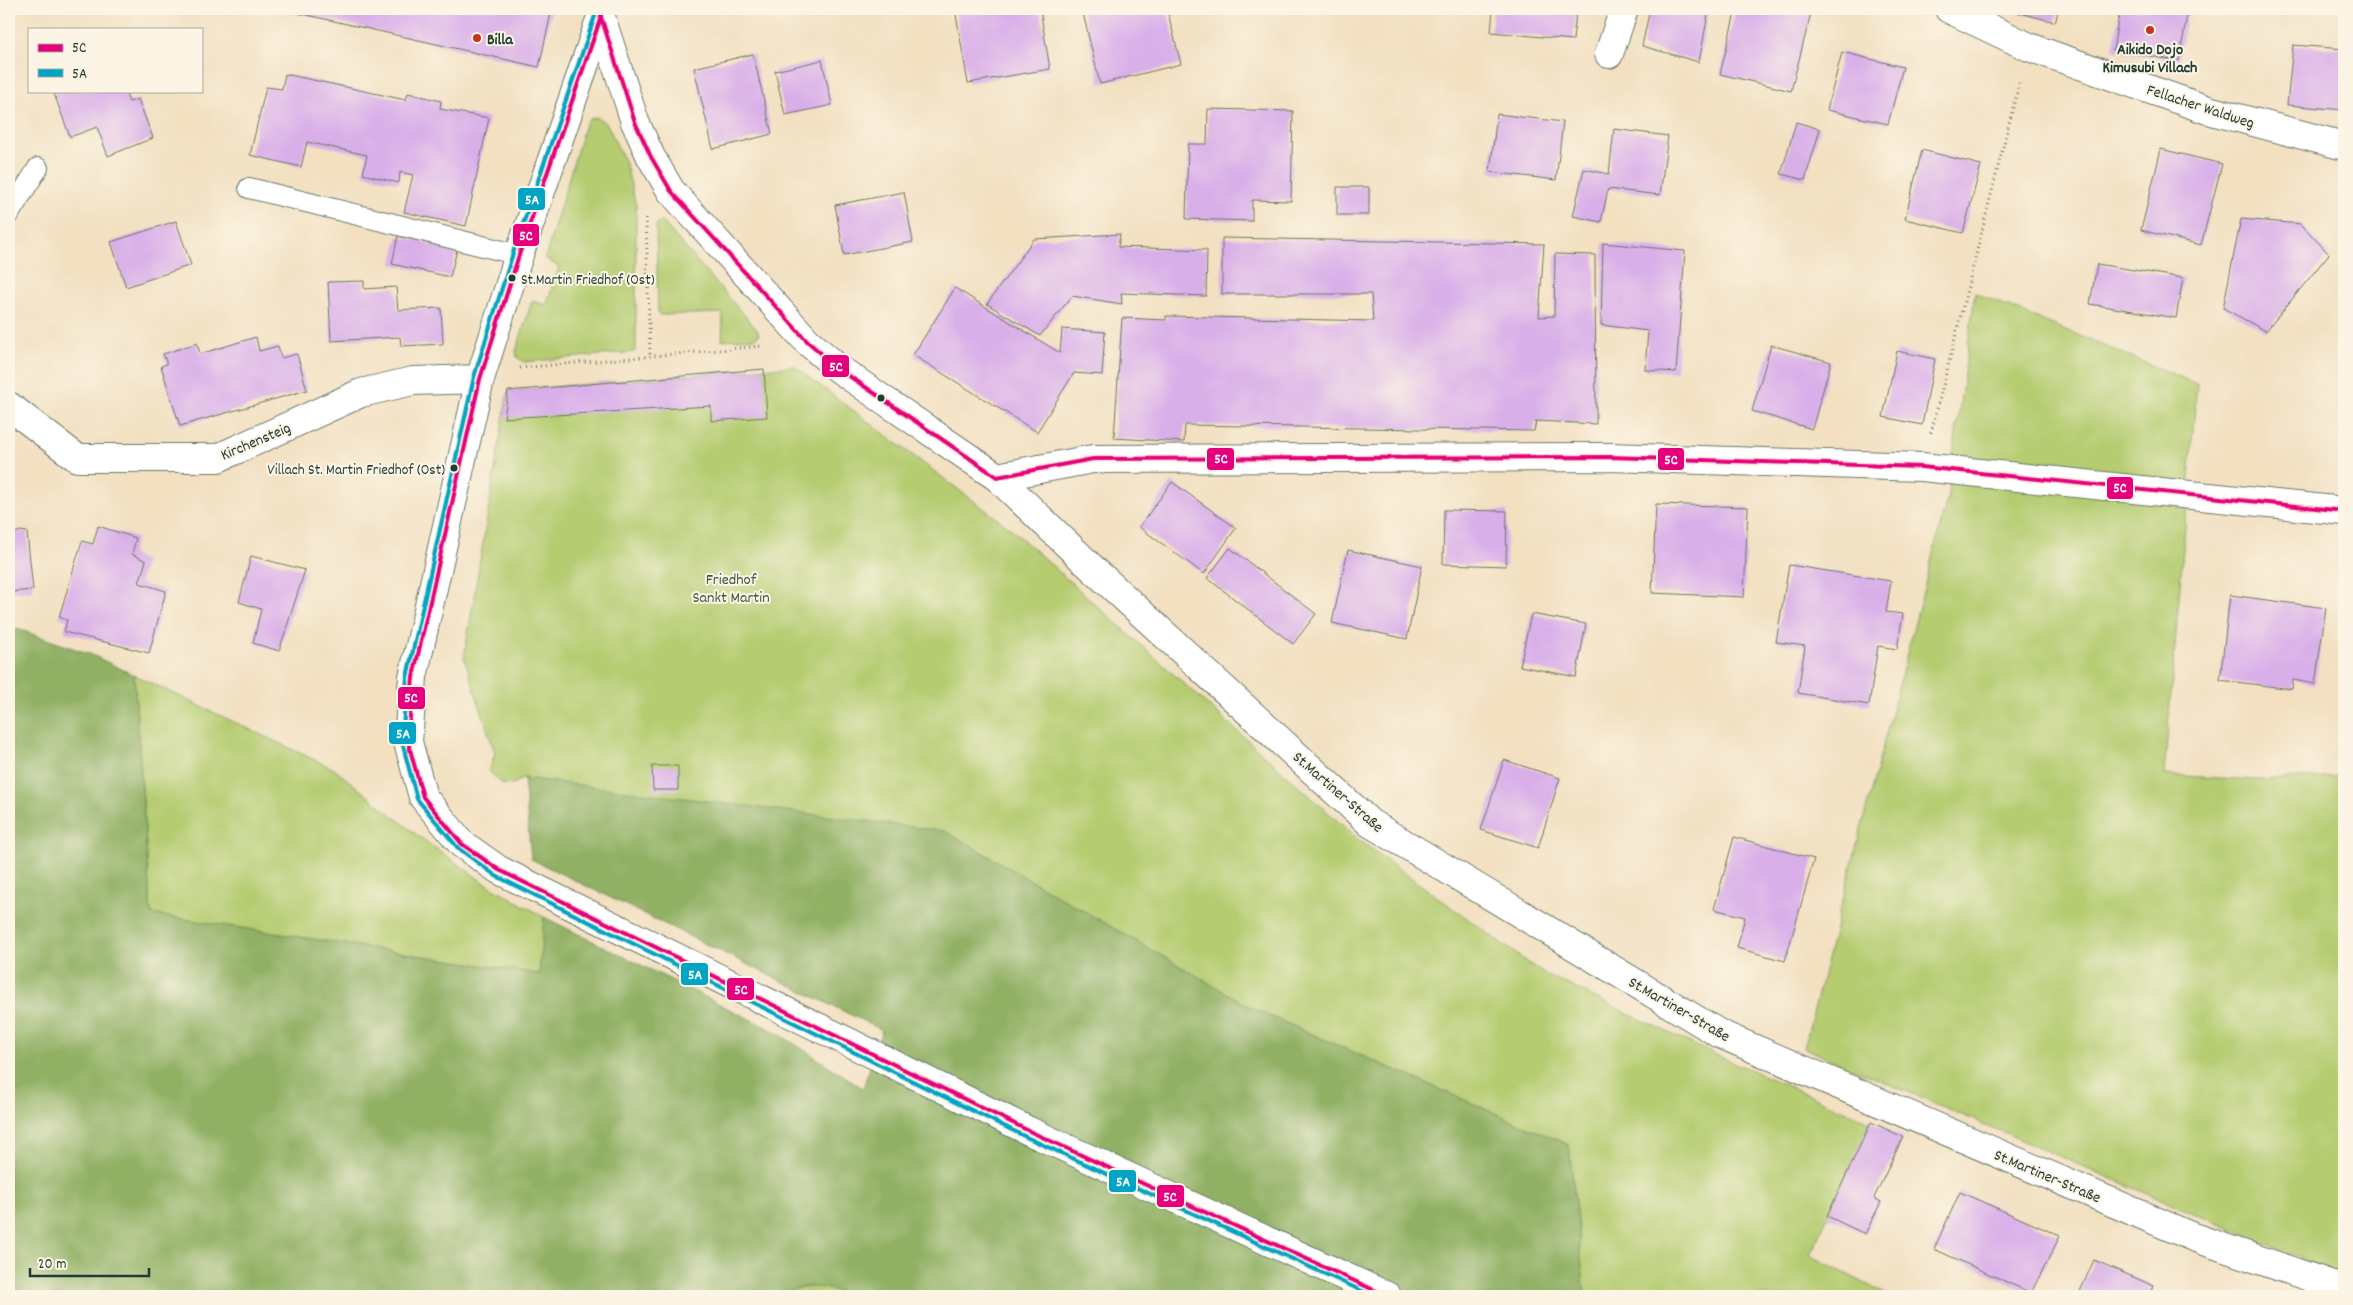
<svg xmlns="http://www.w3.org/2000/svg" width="2353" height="1305" font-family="Dekko,sans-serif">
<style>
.green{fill:#b5cc71;stroke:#6a8452}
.forest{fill:#90b063;stroke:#58764c}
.building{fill:#d9afe9}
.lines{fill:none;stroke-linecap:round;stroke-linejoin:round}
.service-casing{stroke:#697665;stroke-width:22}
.minor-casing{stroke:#697665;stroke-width:30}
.path{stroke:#697665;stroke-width:3;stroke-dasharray:1 4;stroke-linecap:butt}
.service{stroke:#fff;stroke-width:20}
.minor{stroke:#fff;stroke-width:28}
.bus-1-casing{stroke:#fcf5e5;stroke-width:8}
.bus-2-casing{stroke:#fcf5e5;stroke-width:8}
.bus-1{stroke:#e5007d;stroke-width:4}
.bus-2{stroke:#02a4c6;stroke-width:4}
.poi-dot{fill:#c8321e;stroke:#fcf5e5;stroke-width:2}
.bus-dot{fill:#1f3d34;stroke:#fcf5e5;stroke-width:2}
.labels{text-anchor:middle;stroke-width:4;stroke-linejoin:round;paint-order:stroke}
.bus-label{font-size:15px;fill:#1f3d34;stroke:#fcf5e5;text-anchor:start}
.poi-label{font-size:16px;font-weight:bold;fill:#1f3d34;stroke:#fcf5e5;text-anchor:start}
.street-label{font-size:16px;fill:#1f3d34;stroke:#fcf5e5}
.park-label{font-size:16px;fill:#3d5a40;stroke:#fcf5e5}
.line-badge{stroke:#fcf5e5;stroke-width:2}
.badge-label{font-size:14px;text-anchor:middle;font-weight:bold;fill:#fff}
</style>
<rect width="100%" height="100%" fill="#fcf5e5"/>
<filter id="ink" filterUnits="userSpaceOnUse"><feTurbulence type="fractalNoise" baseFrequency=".02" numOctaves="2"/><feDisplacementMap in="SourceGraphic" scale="10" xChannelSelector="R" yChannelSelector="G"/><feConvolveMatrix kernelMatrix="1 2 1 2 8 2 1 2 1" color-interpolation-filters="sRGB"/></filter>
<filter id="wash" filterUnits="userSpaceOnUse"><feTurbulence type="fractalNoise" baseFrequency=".0096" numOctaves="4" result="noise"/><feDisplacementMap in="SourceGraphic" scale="20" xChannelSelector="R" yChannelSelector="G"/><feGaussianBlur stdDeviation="1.12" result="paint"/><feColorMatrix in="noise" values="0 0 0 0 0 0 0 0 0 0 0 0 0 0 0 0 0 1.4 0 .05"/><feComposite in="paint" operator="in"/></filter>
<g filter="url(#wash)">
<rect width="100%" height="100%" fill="#f2e0c1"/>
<path class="green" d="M597,117L607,124L626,165L636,206V349L634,352L524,362L517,357L516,351L532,301L546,305L559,267L545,258L585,124L590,119Z
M661,220L758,331L759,335L755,338L722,340L723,313L660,315L658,313L656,227L657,223Z
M1975,293L2197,384L2164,775L2258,780L2344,776V1277L1804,1048L1947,500Z
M794,366L1011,529L1359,840L1541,972L1705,1050L1871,1122L1810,1255L1889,1296H1585L1569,1145L1258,1011L524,778L511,785L502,784L489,771L495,753L464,657L508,391Z
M134,675L334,769L421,838L482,881L544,917L539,974L151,914Z
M816,1286L857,1296H782L791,1290Z"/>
<path class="forest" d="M9,626L90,654L134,675L151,914L539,974L544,917L776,1032L863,1088L882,1030L531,859L524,778L945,831L1258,1011L1569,1145L1585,1296H857C831,1290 805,1279 782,1296H9Z"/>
<g id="blocks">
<path class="building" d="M280,9H552L539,67Z
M955,9H1040L1050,69L968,83Z
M1082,9H1167L1181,64L1100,84Z
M1493,9H1535L1576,13L1573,40L1491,32Z
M1650,9H1709L1699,62L1642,46Z
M1736,9H1812L1791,91L1720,74Z
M2004,9H2059L2055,22Z
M2120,9H2188L2179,61L2113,50Z
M2293,45L2344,49V110L2287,105Z
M1842,52L1903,67L1888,124L1827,110Z
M753,54L772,134L713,149L694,68Z
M822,60L832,105L785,115L775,71Z
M285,74L406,100L408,93L441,101L440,109L489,118L466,226L404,212L413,175L400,172L399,183L363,174L367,155L307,142L301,167L250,155L266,87L282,89Z
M53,91H125L129,102L138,99L153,138L108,156L97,127L70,137Z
M1208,109L1293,111L1291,201L1252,200V221L1186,219L1188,144H1207Z
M1497,114L1563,122L1556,180L1490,172Z
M1796,122L1820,129L1805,180L1781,174Z
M1614,129L1668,136L1660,195L1608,189L1601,222L1573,216L1584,169L1609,174Z
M2161,149L2222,164L2201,245L2141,230Z
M1922,150L1981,165L1963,233L1905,219Z
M1337,187H1369V215H1337Z
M904,192L913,242L844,255L835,205Z
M2241,219L2301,224L2329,254L2266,331L2223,308Z
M176,221L191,265L126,287L111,242Z
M1120,234L1118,247L1207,250L1206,296L1121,293L1122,304L1072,296L1040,336L987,304L1034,239Z
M398,236L457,250L450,277L392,264Z
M1222,238L1544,244L1539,317L1554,316L1555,254L1595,255L1596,424L1536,421L1534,431L1185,425L1184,442L1114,438L1122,318L1166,320V316L1373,321L1371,294H1222Z
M1603,243L1685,251L1676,372L1645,370L1648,331L1601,325Z
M2097,264L2183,278L2176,318L2090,304Z
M364,281V289L396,287L398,310L441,308L443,344L401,346L400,337L331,341L328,282Z
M955,288L1060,353L1062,329L1105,332L1102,375L1074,373L1037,432L913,355Z
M256,337L259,351L278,346L281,358L297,354L307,390L180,426L161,366L167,364L163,354L197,343L200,354Z
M1771,345L1831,362L1812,429L1752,411Z
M1897,351L1935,359L1922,425L1883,417Z
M764,369L767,417L711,421V406L504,418L508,391Z
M1172,482L1236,528L1204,574L1139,527Z
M1656,504L1748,507L1744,597L1652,593Z
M1444,510L1507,511L1506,566L1443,564Z
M98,526L136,538L132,554L146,561L139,583L166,591L149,653L64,632L67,620L59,617L82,541L93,544Z
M20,531L27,532L33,590L9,592V536Z
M1230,548L1316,614L1293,644L1207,578Z
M1348,550L1422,566L1407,639L1332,623Z
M251,556L305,570L279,651L253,643L261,609L239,602Z
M1789,565L1891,581L1886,612L1903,614L1897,649L1878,646L1869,705L1798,693L1805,646L1776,642Z
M2230,595L2326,608L2315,684L2293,680L2292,689L2220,680Z
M1531,614L1586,624L1576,677L1520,666Z
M1504,760L1560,778L1538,848L1481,830Z
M652,766H678V790H653Z
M1734,837L1814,859L1785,961L1737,948L1745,917L1714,909Z
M1871,1122L1903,1137L1874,1198L1881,1202L1865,1234L1827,1216Z
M1960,1192L2060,1236L2031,1293L1934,1249Z
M2094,1260L2154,1286L2150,1296H2078Z"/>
</g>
</g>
<g filter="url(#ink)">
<use href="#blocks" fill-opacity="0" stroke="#697665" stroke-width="1"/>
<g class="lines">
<defs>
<path id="service" d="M249,188L519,255
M9,214L38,168"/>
<path id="minor" d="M601,9V17L635,122L651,157L671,191L807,341L839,369L878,396L997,477L1092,568L1370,823L1720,1034L2193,1237L2344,1289
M1949,9L2029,47L2208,110L2344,146
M601,17L519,255L480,379L413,677L408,742L423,797L462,844L499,870L1029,1131L1387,1296
M1609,54L1624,9
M9,406L77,458H218L361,393L413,381L480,379
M997,477L1093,459L1610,457L1922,467L2344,511"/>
</defs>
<use href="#service" class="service-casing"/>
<use href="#minor" class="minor-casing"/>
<path class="path" d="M646,218L650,356
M520,368L763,346
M1931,433L2020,80"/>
<use href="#service" class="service"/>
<use href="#minor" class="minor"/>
<defs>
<path id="bus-1" d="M601,9V17L519,255L480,379L413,677L408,742L423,797L462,844L499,870L1029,1131L1387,1296
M601,9V17L635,122L651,157L671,191L807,341L839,369L997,477
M997,477L1093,459L1610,457L1922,467L2344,511"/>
<path id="bus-2" d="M595,9V16L513,253L474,377L407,677L402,742L417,799L458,848L496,876L1026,1137L1373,1296"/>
</defs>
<use href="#bus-1" class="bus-1-casing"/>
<use href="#bus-2" class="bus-2-casing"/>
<use href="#bus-1" class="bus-1"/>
<use href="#bus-2" class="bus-2"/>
</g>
</g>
<g class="poi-dot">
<circle cx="2150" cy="30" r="5"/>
<circle cx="477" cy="38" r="5"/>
</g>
<g class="bus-dot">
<circle cx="512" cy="278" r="4.5"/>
<circle cx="881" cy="398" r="4.5"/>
<circle cx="454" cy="468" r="4.5"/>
</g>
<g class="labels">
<g class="bus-label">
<text x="521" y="284">St.Martin Friedhof (Ost)</text>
<text x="445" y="474" text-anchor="end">Villach St. Martin Friedhof (Ost)</text>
</g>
<g class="poi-label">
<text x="487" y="44">Billa</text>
<text x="2150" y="54" text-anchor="middle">Aikido Dojo<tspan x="2150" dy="18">Kimusubi Villach</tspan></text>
</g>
<g class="street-label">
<text transform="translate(2201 105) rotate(18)" y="6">Fellacher Waldweg</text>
<text transform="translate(255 440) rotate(-23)" y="6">Kirchensteig</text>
<text transform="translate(1339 791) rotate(41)" y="6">St.Martiner-Straße</text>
<text transform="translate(1680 1008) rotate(30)" y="6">St.Martiner-Straße</text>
<text transform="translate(2048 1175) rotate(23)" y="6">St.Martiner-Straße</text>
</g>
<g class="park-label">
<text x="731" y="584">Friedhof<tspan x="731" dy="18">Sankt Martin</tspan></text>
</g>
</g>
<g class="line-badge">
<rect x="517" y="187" width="29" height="24" rx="5" fill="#02a4c6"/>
<rect x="512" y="223" width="28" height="24" rx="5" fill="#e5007d"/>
<rect x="821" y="354" width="29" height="24" rx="5" fill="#e5007d"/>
<rect x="1206" y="447" width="29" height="24" rx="5" fill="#e5007d"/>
<rect x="1657" y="447" width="28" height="24" rx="5" fill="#e5007d"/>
<rect x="2106" y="476" width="28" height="24" rx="5" fill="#e5007d"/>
<rect x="397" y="686" width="29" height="24" rx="5" fill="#e5007d"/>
<rect x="388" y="721" width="29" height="24" rx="5" fill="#02a4c6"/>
<rect x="680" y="962" width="29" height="24" rx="5" fill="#02a4c6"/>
<rect x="726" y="977" width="29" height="24" rx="5" fill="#e5007d"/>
<rect x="1108" y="1169" width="29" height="24" rx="5" fill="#02a4c6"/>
<rect x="1156" y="1184" width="29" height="24" rx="5" fill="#e5007d"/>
</g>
<g class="badge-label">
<text x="532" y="204">5A</text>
<text x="526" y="240">5C</text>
<text x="836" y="371">5C</text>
<text x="1221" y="463">5C</text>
<text x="1671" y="464">5C</text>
<text x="2120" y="492">5C</text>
<text x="411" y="702">5C</text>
<text x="403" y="738">5A</text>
<text x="695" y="979">5A</text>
<text x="741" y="994">5C</text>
<text x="1123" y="1186">5A</text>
<text x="1170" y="1201">5C</text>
</g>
<rect width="2353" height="1305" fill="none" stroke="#fcf5e5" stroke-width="30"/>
<rect x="28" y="28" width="175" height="65" fill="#fcf5e5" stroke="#a4ab9e"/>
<rect x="38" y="44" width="25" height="8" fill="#e5007d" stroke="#a4ab9e"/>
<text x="72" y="52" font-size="15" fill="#1f3d34">5C</text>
<rect x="38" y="69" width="25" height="8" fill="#02a4c6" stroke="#a4ab9e"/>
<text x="72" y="78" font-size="15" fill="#1f3d34">5A</text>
<path d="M30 1268v8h119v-8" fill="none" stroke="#1f3d34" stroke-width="2.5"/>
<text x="38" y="1268" font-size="15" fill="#1f3d34" stroke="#fcf5e5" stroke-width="4" paint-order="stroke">20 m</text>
</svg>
